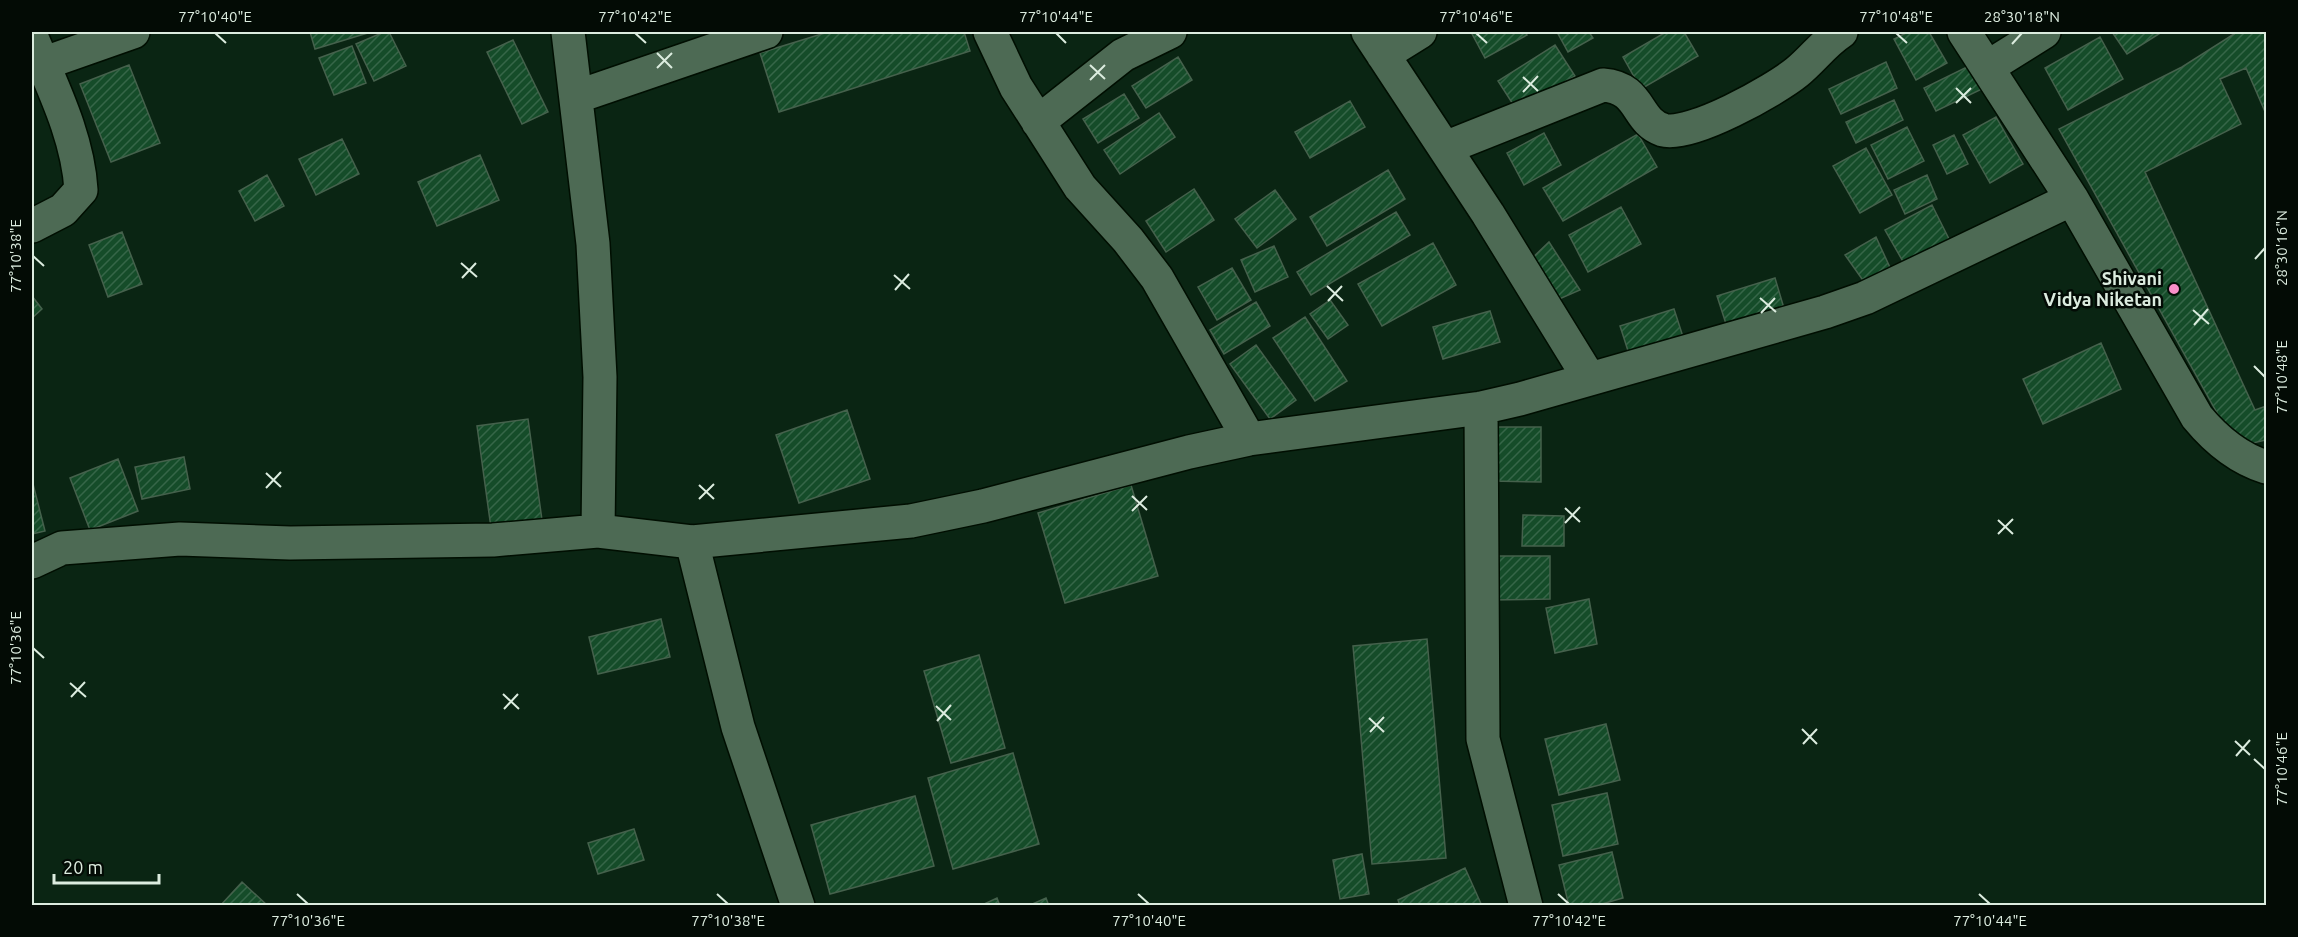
<svg xmlns="http://www.w3.org/2000/svg" width="2298" height="937" font-family="Ubuntu,sans-serif">
<style>
.building{fill:url(#building-hatch);stroke:#45614c;stroke-width:1.5}
.lines{fill:none;stroke-linecap:round;stroke-linejoin:round}
.minor-casing{stroke:#000e01;stroke-width:36}
.minor{stroke:#4d6a54;stroke-width:33}
.ticks{fill:none;stroke:#dcecdf;stroke-width:2}
.poi-dot{fill:#f98fc9;stroke:#030b05;stroke-width:2}
.labels{text-anchor:middle;stroke-width:5;stroke-linejoin:round;paint-order:stroke}
.poi-label{font-size:18px;font-weight:bold;fill:#dcecdf;stroke:#030b05;text-anchor:end}
.neatline{fill:none;stroke:#dcecdf;stroke-width:2}
.ticks-label{font-size:15px;text-anchor:middle;fill:#dcecdf}
</style>
<defs>
<pattern id="building-hatch" width="6" height="6" patternUnits="userSpaceOnUse" patternTransform="scale(1.5)"><rect width="6" height="6" fill="#154c29"/><path d="M-1 1l2-2M0 6l6-6M5 7l2-2" fill="none" stroke="#366648"/></pattern>
</defs>
<rect width="100%" height="100%" fill="#0a2513"/>
<path class="building" d="M310,32H371L315,49Z
M384,32H389L406,66L374,81L356,44Z
M828,32H964L970,51L779,112L760,53Z
M1471,32H1525L1527,35L1485,58Z
M1557,32H1589L1593,38L1568,52Z
M1666,32H1684L1698,56L1641,89L1623,57Z
M1908,32H1929L1947,63L1916,80L1894,39Z
M2112,32H2162L2127,54Z
M2237,32H2266V114L2246,68L2220,79L2241,124L2145,172L2255,410L2266,406V440L2236,447L2059,129L2182,67Z
M2100,37L2123,79L2068,110L2045,68Z
M513,40L548,112L522,124L487,52Z
M1555,45L1575,76L1518,112L1498,81Z
M352,46L366,83L334,95L319,58Z
M1178,57L1192,80L1146,108L1132,86Z
M1886,62L1897,88L1841,114L1829,89Z
M129,65L160,143L111,162L80,84Z
M1971,65L1982,89L1936,111L1924,88Z
M1124,94L1139,118L1098,143L1083,119Z
M1894,100L1903,120L1856,143L1846,122Z
M1350,101L1365,127L1310,158L1295,132Z
M1159,113L1175,137L1120,174L1104,150Z
M1996,117L2023,164L1990,183L1963,135Z
M1907,127L1924,161L1888,179L1871,145Z
M1544,133L1561,165L1524,185L1507,153Z
M1638,134L1657,167L1563,221L1543,188Z
M1954,135L1968,164L1947,174L1933,145Z
M342,139L359,174L316,195L299,159Z
M1866,148L1892,195L1860,213L1833,166Z
M480,155L499,200L437,226L418,182Z
M1388,170L1405,199L1327,246L1310,217Z
M267,175L284,206L255,221L239,191Z
M1927,175L1937,199L1905,214L1894,190Z
M1194,189L1214,220L1166,252L1146,221Z
M1275,190L1296,219L1257,248L1235,219Z
M1932,205L1950,241L1905,265L1885,230Z
M1621,207L1641,244L1588,272L1569,235Z
M1396,212L1410,235L1311,295L1297,272Z
M122,232L142,284L108,297L89,245Z
M1876,237L1893,274L1867,286L1845,255Z
M1549,242L1580,290L1550,303L1527,263Z
M1433,243L1456,285L1382,326L1358,284Z
M1274,246L1288,277L1255,292L1241,260Z
M1232,268L1251,300L1217,320L1198,287Z
M1775,278L1786,315L1729,333L1717,296Z
M32,296L42,309L32,318Z
M1330,300L1348,325L1328,339L1310,314Z
M1256,302L1270,326L1224,354L1210,330Z
M1674,309L1685,343L1631,360L1620,326Z
M1490,311L1500,342L1443,359L1433,327Z
M1305,317L1347,381L1315,401L1273,338Z
M2101,343L2121,389L2043,424L2023,379Z
M1256,345L1296,400L1270,419L1230,364Z
M847,410L870,479L799,503L776,435Z
M528,419L542,520L491,528L477,426Z
M1493,427H1541V482L1492,481Z
M184,457L190,489L142,499L135,467Z
M118,459L138,511L90,530L70,478Z
M33,484L45,531L32,534V485Z
M1131,485L1158,576L1065,603L1038,513Z
M1523,515L1564,516V546H1522Z
M1490,556H1550V599L1490,600Z
M1589,599L1597,644L1555,653L1546,608Z
M661,619L670,657L598,674L589,637Z
M1427,639L1446,858L1372,864L1353,646Z
M979,655L1005,748L951,763L924,671Z
M1606,724L1620,780L1559,795L1545,739Z
M1013,753L1039,844L953,869L928,778Z
M1607,793L1618,844L1563,856L1552,805Z
M915,796L934,866L830,894L811,825Z
M634,829L644,860L598,874L588,843Z
M1612,852L1623,898L1595,906H1569L1559,865Z
M1362,854L1369,894L1340,899L1333,860Z
M1465,868L1482,906H1400L1398,900Z
M242,882L268,906H220Z
M997,898L1000,906H980Z
M1046,898L1049,906H1028Z"/>
<g class="lines">
<defs>
<path id="minor" d="M568,32L593,244L600,377L598,531
M990,32L1016,87L1080,187L1128,240L1157,278L1249,439
M1368,32L1488,214L1589,378
M1964,32L2072,199L2197,417C2216,440 2237,458 2266,467
M32,38C52,86 78,137 81,190L63,210L32,226
M1383,55L1420,32
M42,64L133,32
M1988,67L2044,32
M576,97L766,32
M1038,122L1123,55L1170,32
M1445,148L1603,85C1642,88 1635,121 1663,130C1690,138 1775,90 1797,72C1812,60 1824,43 1841,32
M1481,408L1483,739L1526,906
M692,542L738,727L798,906
M32,562L62,548L180,539L290,543L493,540L598,531L692,542L911,521L983,506L1189,452L1249,439L1481,408L1520,399L1825,312L1865,298L2072,199"/>
</defs>
<use href="#minor" class="minor-casing"/>
<use href="#minor" class="minor"/>
</g>
<path class="ticks" d="M215,33L226,43M635,33L646,43M1056,33L1066,43M1476,33L1487,43M1896,33L1907,43M2012,44L2022,33M657,53L672,68M1090,65L1105,79M657,68L672,53M1523,77L1538,91M1090,80L1105,65M1956,88L1971,103M1523,92L1538,76M1956,103L1971,88M33,256L44,266M2255,259L2265,248M461,263L477,277M894,275L910,289M462,278L476,263M1327,286L1343,301M895,290L909,274M1760,298L1776,312M1328,301L1342,286M2193,310L2209,324M1761,313L1775,298M2194,325L2208,309M2254,366L2265,377M266,473L281,487M699,485L714,499M266,488L281,472M1132,496L1147,510M699,499L714,484M1565,508L1580,522M1132,511L1147,496M1998,520L2013,534M1565,523L1580,507M1998,534L2013,519M33,648L44,658M70,683L86,697M503,694L519,709M71,697L85,682M936,706L951,720M504,709L518,694M1369,718L1384,732M937,721L951,705M1802,729L1817,744M1370,732L1384,717M2235,741L2250,755M1803,744L1817,729M2236,756L2250,740M2254,759L2265,769M297,894L308,904M717,894L728,904M1138,894L1149,904M1558,894L1569,904M1979,894L1990,904"/>
<circle class="poi-dot" cx="2174" cy="289" r="6"/>
<g class="labels">
<g class="poi-label">
<text x="2162" y="285">Shivani<tspan x="2162" dy="21">Vidya Niketan</tspan></text>
</g>
</g>
<rect width="2298" height="937" fill="none" stroke="#030b05" stroke-width="66"/>
<path d="M54 874v9h105v-9" fill="none" stroke="#dcecdf" stroke-width="3"/>
<text x="63" y="874" font-size="18" fill="#dcecdf" stroke="#030b05" stroke-width="4.5" paint-order="stroke">20 m</text>
<rect x="33" y="33" width="2232" height="871" class="neatline"/>
<g class="ticks-label">
<text x="215" y="22">77°10'40"E</text>
<text x="635" y="22">77°10'42"E</text>
<text x="1056" y="22">77°10'44"E</text>
<text x="1476" y="22">77°10'46"E</text>
<text x="1896" y="22">77°10'48"E</text>
<text x="2022" y="22">28°30'18"N</text>
<text transform="translate(2282 248) rotate(-90)" y="5">28°30'16"N</text>
<text transform="translate(16 256) rotate(-90)" y="5">77°10'38"E</text>
<text transform="translate(2282 377) rotate(-90)" y="5">77°10'48"E</text>
<text transform="translate(16 648) rotate(-90)" y="5">77°10'36"E</text>
<text transform="translate(2282 769) rotate(-90)" y="5">77°10'46"E</text>
<text x="308" y="926">77°10'36"E</text>
<text x="728" y="926">77°10'38"E</text>
<text x="1149" y="926">77°10'40"E</text>
<text x="1569" y="926">77°10'42"E</text>
<text x="1990" y="926">77°10'44"E</text>
</g>
</svg>
